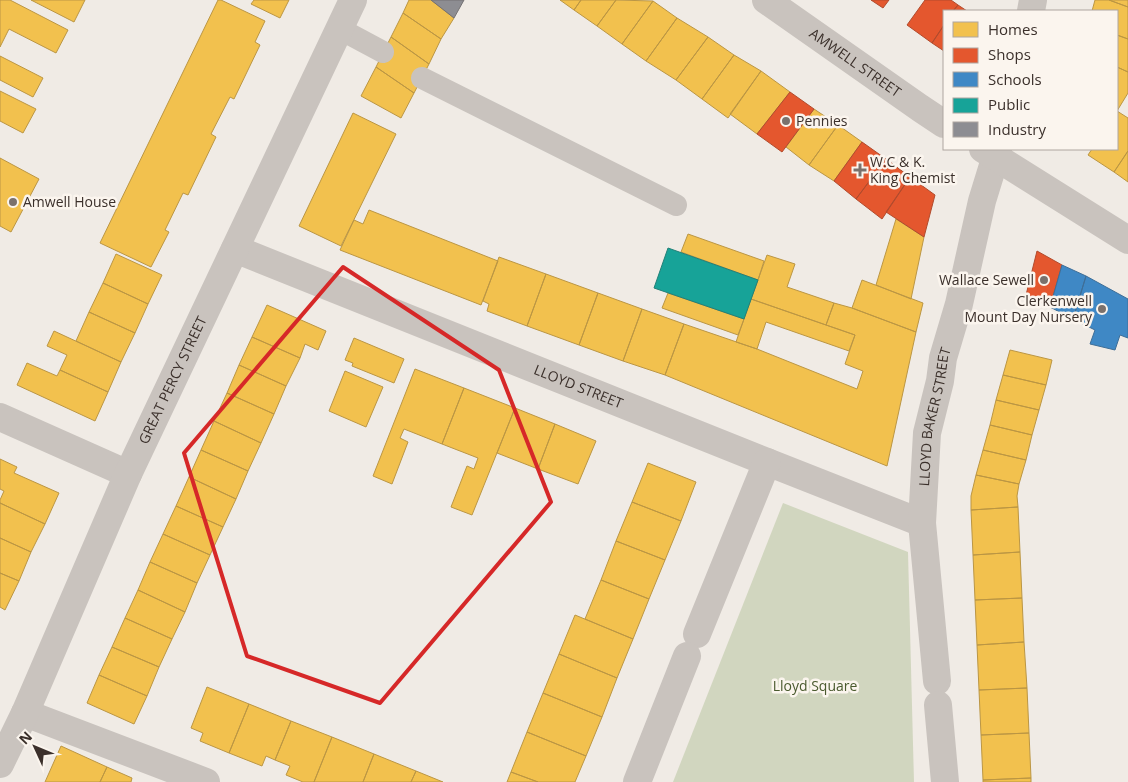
<svg xmlns="http://www.w3.org/2000/svg" width="1128" height="782" font-family="'Open Sans',sans-serif">
<style>
.green{fill:#d1d6bf}
.homes{fill:#f2c14e;stroke:#bb9644}
.shops{fill:#e4572e;stroke:#b14b2d}
.schools{fill:#3f88c5;stroke:#3e6e97}
.public{fill:#17a398;stroke:#228077}
.industry{fill:#8d8d92;stroke:#747173}
.lines{fill:none;stroke-linecap:round;stroke-linejoin:round}
.service{stroke:#c9c3be;stroke-width:22}
.minor{stroke:#c9c3be;stroke-width:28}
.tertiary{stroke:#c9c3be;stroke-width:28}
.marked{fill:none;stroke:#d62828;stroke-width:4;stroke-linejoin:round}
.poi-dot{fill:#7a716c;stroke:#fbf5ee;stroke-width:2}
.labels{text-anchor:middle;stroke-width:5;stroke-linejoin:round;paint-order:stroke}
.street-label{font-size:14px;fill:#3b302b;stroke:#fbf5ee}
.poi-label{font-size:14px;fill:#3b302b;stroke:#fbf5ee;text-anchor:start}
.park-label{font-size:14px;fill:#4a5a2e;stroke:#fbf5ee}
</style>
<rect width="100%" height="100%" fill="#f0ebe5"/>
<path class="green" d="M783,503L908,552L914,782H673Z"/>
<path class="homes" d="M0,0H10L68,30L56,53L9,29L0,47Z
M31,0H85L74,22Z
M218,0H221L265,21L255,42L260,45L234,99L230,97L211,134L216,137L188,195L183,193L165,230L169,232L151,267L100,243Z
M254,0H289L280,18L251,4Z
M409,0H431L454,18L441,39L403,13Z
M560,0H581L574,10Z
M581,0H616L597,26L574,10Z
M616,0L653,1L622,44L597,26Z
M1095,0H1109L1128,7V39L1117,35V11H1092Z
M1109,0H1128V7Z
M653,1L677,18L646,61L622,44Z
M403,13L441,39L429,64L391,37Z
M677,18L708,37L676,80L646,61Z
M1117,35L1128,39V72L1117,67Z
M391,37L429,64L414,93L376,67Z
M708,37L734,55L702,99L676,80Z
M734,55L761,71L728,118L702,99Z
M0,56L43,78L33,97L0,80Z
M376,67L414,93L401,118L361,96Z
M1117,67L1128,72V93L1117,111Z
M761,71L790,92L757,134L730,114Z
M0,91L36,109L23,133L0,121Z
M814,109L838,125L809,165L786,147Z
M1117,111L1128,118V151L1114,172L1088,155L1092,149H1117Z
M353,113L396,134L341,246L299,226Z
M838,125L862,142L834,181L809,165Z
M1128,151V182L1114,172Z
M0,158L39,179L11,232L0,226Z
M369,210L498,261L481,305L340,250L354,220L363,224Z
M896,219L924,237L911,299L876,285Z
M688,234L764,261L758,280L681,252Z
M116,254L162,275L148,304L103,283Z
M767,255L795,264L787,287L834,303L826,325L751,299Z
M499,257L546,274L527,326L487,311L489,304L483,301Z
M546,274L598,293L579,345L527,326Z
M862,280L923,303L916,332L852,308Z
M103,283L148,304L135,333L89,312Z
M598,293L642,309L623,361L579,345Z
M668,293L744,319L738,335L662,308Z
M751,299L855,335L849,351L766,322L757,349L736,342Z
M834,303L852,308L916,332L887,466L665,375L684,324L757,349L857,389L863,371L845,364L855,335L826,325Z
M267,305L326,331L318,350L305,344L300,358L252,337Z
M642,309L684,324L665,375L623,361Z
M89,312L135,333L121,362L76,341Z
M54,331L121,362L108,392L60,370L67,355L47,346Z
M252,337L300,358L286,386L239,365Z
M354,338L404,359L394,383L352,366L353,363L345,360Z
M1010,350L1052,360L1046,385L1003,375Z
M27,363L57,376L60,370L108,392L95,421L17,385Z
M239,365L286,386L274,414L227,393Z
M415,369L464,388L442,444L404,429L400,438L408,442L392,484L373,476Z
M345,371L383,387L366,427L329,411Z
M1003,375L1046,385L1039,410L996,400Z
M464,388L515,408L472,515L451,507L467,466L474,469L478,458L442,444Z
M227,393L274,414L261,443L214,421Z
M996,400L1039,410L1032,435L990,425Z
M515,408L555,424L538,469L497,453Z
M214,421L261,443L248,471L201,450Z
M555,424L596,441L578,484L538,469Z
M990,425L1032,435L1026,460L983,450Z
M201,450L248,471L236,499L189,477Z
M983,450L1026,460L1019,484L976,475Z
M0,459L17,467L14,473L59,493L45,524L0,503V500L4,491L0,489Z
M648,463L696,482L681,521L632,502Z
M976,475L1019,484L1017,496L1018,507L971,510V496Z
M189,477L236,499L223,527L176,506Z
M632,502L681,521L665,560L616,541Z
M0,503L45,524L31,552L0,538Z
M176,506L223,527L210,555L163,534Z
M1018,507L1020,552L973,555L971,510Z
M163,534L210,555L197,583L150,562Z
M0,538L31,552L19,581L0,573Z
M616,541L665,560L649,599L601,580Z
M1020,552L1022,598L975,600L973,555Z
M150,562L197,583L185,612L138,590Z
M0,573L19,581L5,610L0,607Z
M601,580L649,599L633,639L585,619Z
M138,590L185,612L172,639L125,618Z
M1022,598L1024,642L977,645L975,600Z
M575,615L633,639L617,678L559,654Z
M125,618L172,639L159,667L112,647Z
M1024,642L1027,688L979,690L977,645Z
M112,647L159,667L147,696L99,675Z
M559,654L617,678L602,717L543,693Z
M99,675L147,696L134,724L87,703Z
M207,687L249,704L229,753L200,741L203,733L191,728Z
M1027,688L1029,733L981,735L979,690Z
M543,693L602,717L586,756L527,732Z
M249,704L291,721L275,760L266,756L262,766L229,753Z
M291,721L332,737L314,782H303L286,775L290,766L275,760Z
M527,732L586,756L575,782H538L511,772Z
M1029,733L1031,778L983,780L981,735Z
M332,737L374,754L363,782H314Z
M61,746L107,767L100,782H45Z
M374,754L416,771L411,782H363Z
M107,767L132,778L131,782H100Z
M416,771L443,782H411Z
M511,772L538,782H507Z
M1031,778V782H983V780Z"/>
<path class="shops" d="M871,0H889L883,8Z
M925,0H951L958,5L953,11H944V25L932,43L907,25Z
M958,5L967,11H953Z
M944,25V51L932,43Z
M790,92L814,109L782,152L757,134Z
M862,142L886,159L856,199L834,181Z
M886,159L910,177L882,219L856,199Z
M910,177L935,195L924,237L886,212Z
M1037,251L1062,265L1050,307L1026,295Z"/>
<path class="schools" d="M1062,265L1086,276L1073,319L1050,307Z
M1086,276L1128,299V338L1120,335L1115,350L1090,344L1095,330L1073,319Z"/>
<path class="public" d="M668,248L758,280L744,319L654,288Z"/>
<path class="industry" d="M431,0H464L454,18Z"/>
<g class="lines">
<path class="service" d="M340,29L383,52
M422,78L676,205"/>
<g class="minor">
<path d="M1031,11L1033,0"/>
<path id="s1" d="M235,249L767,462L922,523"/>
<path d="M0,417L128,474"/>
<path d="M697,634L767,462"/>
<path id="s2" d="M937,681L922,523L927,433L940,381L943,358L959,304L982,201L998,149"/>
<path d="M938,705L945,782"/>
<path d="M25,713L206,782"/>
<path id="s3" d="M0,764L25,713L128,474L353,0"/>
<path d="M637,782L687,656"/>
</g>
<g class="tertiary">
<path id="s4" d="M766,0L920,108L944,124"/>
<path d="M983,149L1128,240"/>
</g>
</g>
<path class="marked" d="M343,267L499,370L551,502L380,703L247,656L184,453Z"/>
<g class="poi-dot">
<circle cx="786" cy="121" r="5"/>
<path d="M857.5 162.5h5v5h5v5h-5v5h-5v-5h-5v-5h5z"/>
<circle cx="13" cy="202" r="5"/>
<circle cx="1044" cy="280" r="5"/>
<circle cx="1102" cy="309" r="5"/>
</g>
<g class="labels">
<g class="street-label">
<text dy="5" stroke="none"><textPath href="#s4" startOffset="109">AMWELL STREET</textPath></text>
<text dy="5" stroke="none"><textPath href="#s3" startOffset="421">GREAT PERCY STREET</textPath></text>
<text dy="5" stroke="none"><textPath href="#s1" startOffset="370">LLOYD STREET</textPath></text>
<text dy="5" stroke="none"><textPath href="#s2" startOffset="266">LLOYD BAKER STREET</textPath></text>
</g>
<g class="poi-label">
<text x="796" y="126">Pennies</text>
<text x="870" y="167">W.C &amp; K.<tspan x="870" dy="16">King Chemist</tspan></text>
<text x="23" y="207">Amwell House</text>
<text x="1034" y="285" text-anchor="end">Wallace Sewell</text>
<text x="1092" y="306" text-anchor="end">Clerkenwell<tspan x="1092" dy="16">Mount Day Nursery</tspan></text>
</g>
<g class="park-label">
<text x="815" y="691">Lloyd Square</text>
</g>
</g>
<rect x="943" y="10" width="175" height="140" fill="#fbf5ee" stroke="#aea6a0"/>
<rect x="953" y="22" width="25" height="15" fill="#f2c14e" stroke="#aea6a0"/>
<text x="988" y="35" font-size="15" fill="#3b302b">Homes</text>
<rect x="953" y="48" width="25" height="15" fill="#e4572e" stroke="#aea6a0"/>
<text x="988" y="60" font-size="15" fill="#3b302b">Shops</text>
<rect x="953" y="72" width="25" height="15" fill="#3f88c5" stroke="#aea6a0"/>
<text x="988" y="85" font-size="15" fill="#3b302b">Schools</text>
<rect x="953" y="98" width="25" height="15" fill="#17a398" stroke="#aea6a0"/>
<text x="988" y="110" font-size="15" fill="#3b302b">Public</text>
<rect x="953" y="122" width="25" height="15" fill="#8d8d92" stroke="#aea6a0"/>
<text x="988" y="135" font-size="15" fill="#3b302b">Industry</text>
<g transform="translate(35 747) rotate(314)" stroke="#fbf5ee" stroke-width="4" paint-order="stroke">
<path d="M0-4L9 19L0 12L-9 19Z" fill="#3b302b"/>
<text y="-8" font-size="14" font-weight="bold" text-anchor="middle" fill="#3b302b">N</text>
</g>
</svg>
